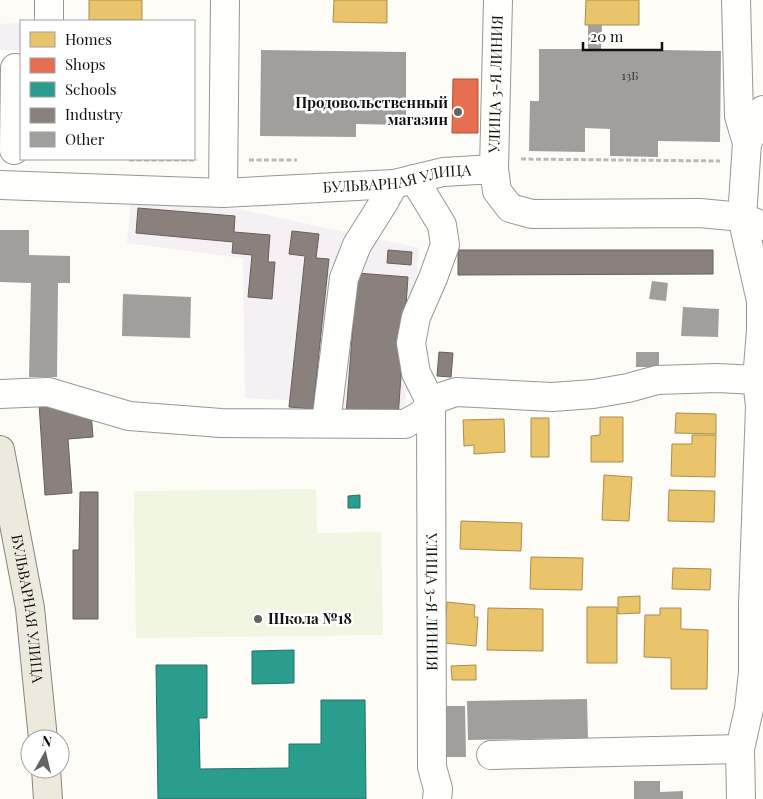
<svg xmlns="http://www.w3.org/2000/svg" width="763" height="799" font-family="'Playfair Display',serif">
<style>
.industrial{fill:#f5f0f3}
.pitch{fill:#f0f6e1}
.homes{fill:#e9c46a;stroke:#a88e4f}
.shops{fill:#e76f51;stroke:#a7533e}
.schools{fill:#2a9d8f;stroke:#227369}
.industry{fill:#8a817c;stroke:#665f5c}
.building{fill:#a19f9c}
.lines{fill:none;stroke-linecap:round;stroke-linejoin:round}
.minor-casing{stroke:#979795;stroke-width:30}
.major-casing{stroke:#858482;stroke-width:30}
.path{stroke:#b9b9b8;stroke-width:3;stroke-dasharray:5 2.5;stroke-linecap:butt}
.minor{stroke:#fffffe;stroke-width:28}
.major{stroke:#ede9dc;stroke-width:28}
.poi-dot{fill:#646362;stroke:#fff;stroke-width:2}
.labels{text-anchor:middle;stroke-width:5;stroke-linejoin:round;paint-order:stroke}
.number-label{font-size:12px;fill:#353434}
.street-label{font-size:15px;fill:#111;stroke:#fff}
.poi-label{font-size:15px;font-weight:bold;fill:#111;stroke:#fff;text-anchor:end}
</style>
<rect width="100%" height="100%" fill="#fdfcf7"/>
<path class="industrial" d="M21,23V50H0V24Z
M131,201L238,209L419,248L404,420L288,416V400L245,398L243,258L127,243Z"/>
<path class="pitch" d="M316,489L317,533L381,532L383,635L136,638L134,491Z"/>
<path class="homes" d="M89,0H142V20H89Z
M334,0H387V23L333,22Z
M586,0H639V25H585Z
M676,413L716,414V434L675,433Z
M600,417H623V462H591V436L600,435Z
M531,418H549V457H531Z
M504,419L505,452L474,454V445L464,446L463,420Z
M692,435H716L715,477L671,476L672,444H692Z
M604,475L632,477L629,521L602,520Z
M669,490L715,491L714,522L668,521Z
M461,521L522,523L521,551L460,549Z
M531,557L583,558L582,590L530,589Z
M673,568L711,569L710,590L672,589Z
M640,596V613L618,614V597Z
M447,602L475,605L474,617H478L476,646L444,643Z
M587,607H617V663H587Z
M488,608L543,609V651L487,650Z
M660,608H681V629L708,630L707,689H671V658L644,657L645,615H660Z
M476,665V680H452L451,666Z"/>
<path class="shops" d="M453,79H478V133H452Z"/>
<path class="schools" d="M360,495V508H348V496Z
M294,650V683L252,684V651Z
M156,665H207V718H199L200,769L289,768V744H321V700H365L366,799H158Z"/>
<path class="industry" d="M138,208L235,216L234,232L270,235L268,262H275L272,299L248,297L252,255L232,253L233,242L136,233Z
M292,231L319,234L316,258L329,259L313,409L289,407L305,256L289,254Z
M388,250L412,252L411,265L387,263Z
M458,250H713V274L458,275Z
M357,273L408,277L398,418L346,415Z
M439,352L453,353L451,377L437,376Z
M66,402V413L91,412L93,437L68,439L72,493L45,495L39,404Z
M80,492H98V619H73V550H79Z"/>
<path class="building" d="M588,25H602L601,49L721,51L720,142L658,141V157L610,156V129L585,128V152L529,151L530,101H539V49H588Z
M261,50L406,52V125L356,124V137L260,136Z
M0,230H29V255L70,256V283H58L57,377H29L31,283L0,282Z
M652,281L668,283L666,301L649,299Z
M123,294L191,297L190,338L122,336Z
M683,307L719,309L718,337L681,336Z
M636,352H659V367H636Z
M587,699L588,738L468,740L467,701Z
M442,706H465L466,757H443Z
M634,781H660V792L683,791V799H634Z"/>
<g class="lines">
<defs>
<g id="minor">
<path d="M736,0L739,116L747,143"/>
<path d="M49,21V0"/>
<path d="M14,150L15,68"/>
<path id="s1" d="M494,169L498,0"/>
<path id="s2" d="M414,179L442,225L445,245L433,278L416,317L411,343L416,373L431,403L432,767L438,789L437,799"/>
<path id="s3" d="M0,185L223,193L394,184L443,172L494,169L497,191L510,208L532,214L700,213L742,217L763,226"/>
<path d="M223,193L225,0"/>
<path d="M0,394L48,392L129,416L221,423L405,424L421,415L431,403L441,397L456,392L552,397L593,394L628,388L657,380L717,378L757,380"/>
<path d="M326,423L344,278L357,245L384,202L394,184"/>
<path d="M491,755L740,749"/>
<path d="M741,799L740,749L749,709L753,672V604L760,406L757,380L761,330V301L742,217L747,143L757,124L763,110"/>
</g>
<g id="major">
<path id="s4" d="M0,450L30,608L43,739"/>
<path d="M46,769L48,799"/>
</g>
</defs>
<use href="#minor" class="minor-casing"/>
<use href="#major" class="major-casing"/>
<path class="path" d="M521,159L720,161
M129,160H197
M249,160H297"/>
<use href="#minor" class="minor"/>
<use href="#major" class="major"/>
</g>
<g class="poi-dot">
<circle cx="458" cy="112" r="5"/>
<circle cx="258" cy="619" r="5"/>
</g>
<g class="labels">
<g class="number-label">
<text x="630" y="80">13Б</text>
</g>
<g class="street-label">
<text dy="5" stroke="none"><textPath href="#s1" startOffset="85">УЛИЦА 3-Я ЛИНИЯ</textPath></text>
<text dy="5" stroke="none"><textPath href="#s3" startOffset="398">БУЛЬВАРНАЯ УЛИЦА</textPath></text>
<text dy="5" stroke="none"><textPath href="#s2" startOffset="441">УЛИЦА 3-Я ЛИНИЯ</textPath></text>
<text dy="5" stroke="none"><textPath href="#s4" startOffset="161">БУЛЬВАРНАЯ УЛИЦА</textPath></text>
</g>
<g class="poi-label">
<text x="448" y="108">Продовольственный<tspan x="448" dy="17">магазин</tspan></text>
<text x="268" y="624" text-anchor="start">Школа №18</text>
</g>
</g>
<rect x="20" y="20" width="175" height="140" fill="#ffffff" stroke="#a0a0a0"/>
<rect x="30" y="32" width="25" height="15" fill="#e9c46a" stroke="#a0a0a0"/>
<text x="65" y="45" font-size="15" fill="#111111">Homes</text>
<rect x="30" y="58" width="25" height="15" fill="#e76f51" stroke="#a0a0a0"/>
<text x="65" y="70" font-size="15" fill="#111111">Shops</text>
<rect x="30" y="82" width="25" height="15" fill="#2a9d8f" stroke="#a0a0a0"/>
<text x="65" y="95" font-size="15" fill="#111111">Schools</text>
<rect x="30" y="108" width="25" height="15" fill="#8a817c" stroke="#a0a0a0"/>
<text x="65" y="120" font-size="15" fill="#111111">Industry</text>
<rect x="30" y="132" width="25" height="15" fill="#a19f9c" stroke="#a0a0a0"/>
<text x="65" y="145" font-size="15" fill="#111111">Other</text>
<g transform="translate(45 754) rotate(8)"><circle r="24" fill="#ffffff" stroke="#a0a0a0"/>
<path d="M0-4L9 19L0 12L-9 19Z" fill="#646362"/>
<text y="-8" font-size="14" font-weight="bold" text-anchor="middle" fill="#111111">N</text>
</g>
<path d="M583 42v8h79v-8" fill="none" stroke="#111111" stroke-width="2.5"/>
<text x="590" y="42" font-size="15" fill="#111111" stroke="#ffffff" stroke-width="4" paint-order="stroke">20 m</text>
</svg>
